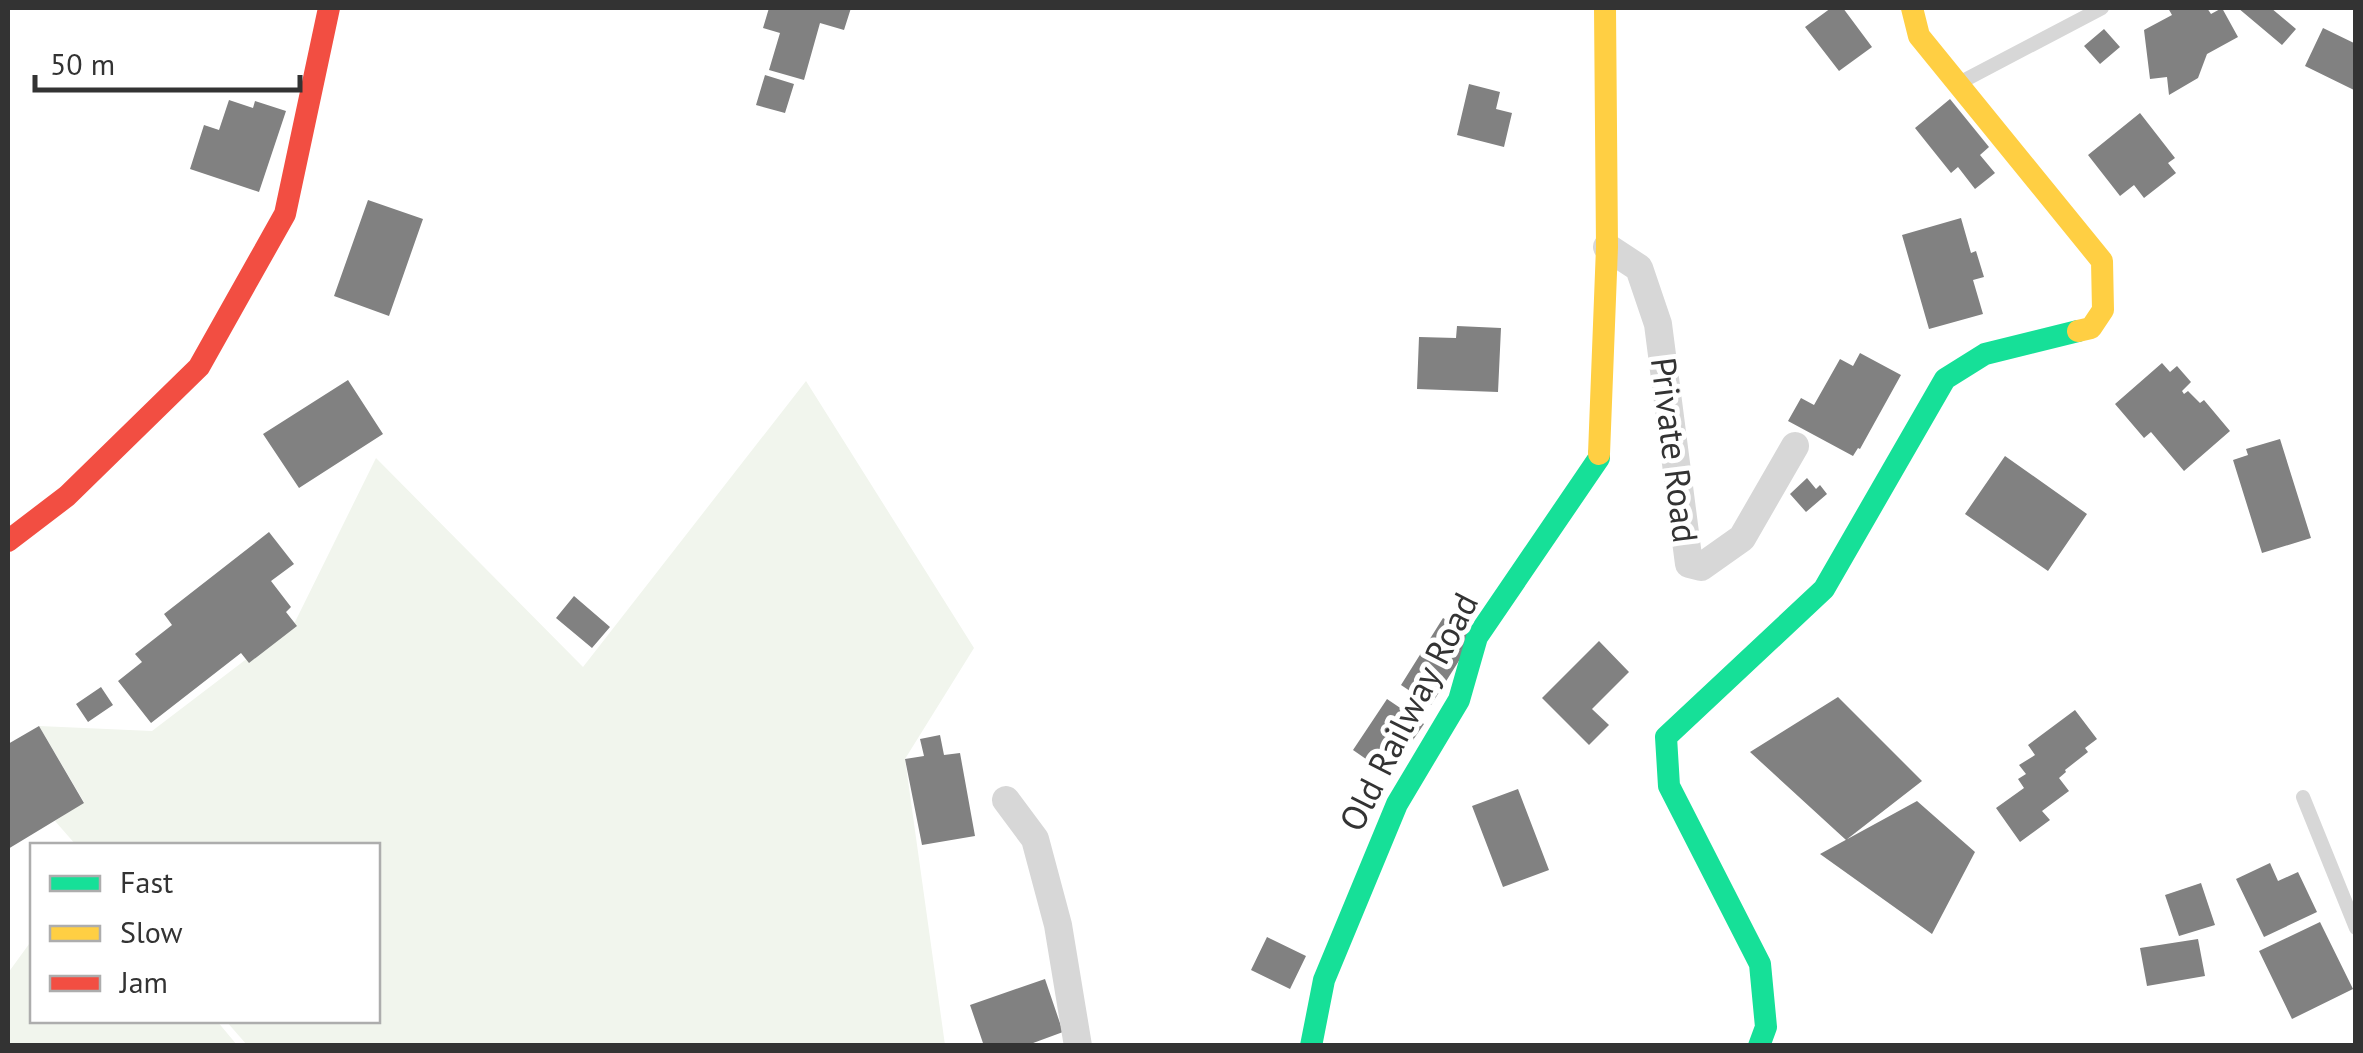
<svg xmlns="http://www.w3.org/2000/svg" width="2363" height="1053" font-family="'PT Sans',sans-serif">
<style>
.green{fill:#f1f5ed}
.building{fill:#818181}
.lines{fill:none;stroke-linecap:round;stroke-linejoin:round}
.lane{stroke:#d7d7d7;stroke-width:14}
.street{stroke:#d7d7d7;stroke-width:28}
.fast{stroke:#16e098;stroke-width:22}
.slow{stroke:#ffcf43;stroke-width:22}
.jam{stroke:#f24e42;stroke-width:22}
.labels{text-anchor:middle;stroke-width:10;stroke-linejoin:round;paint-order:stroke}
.street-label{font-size:35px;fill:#333;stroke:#fff}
</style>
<rect width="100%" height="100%" fill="#fff"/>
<path class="green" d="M806,381L974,648L905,759L945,1045H247L226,1021L378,1020V846L76,845L55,821L84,802L39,726L152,731L295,622L376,458L583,667Z
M32,940V1020L217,1021L237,1045H8V973Z"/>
<path class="building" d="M769,8H851L844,30L820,23L804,80L769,70L780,33L763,28Z
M1831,8H1843L1872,47L1839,71L1805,27Z
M2168,8H2207L2211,14L2222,8L2238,37L2207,54L2198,78L2169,95L2167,77L2150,79L2144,30L2172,15Z
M2238,8H2271L2296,29L2282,45Z
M2323,28L2356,44V91L2305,66Z
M2104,29L2120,47L2100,64L2084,46Z
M765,75L794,84L785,113L756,105Z
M1469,84L1500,92L1496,109L1512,113L1504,147L1457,135Z
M1950,99L1989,147L1980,155L1995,173L1975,189L1958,167L1951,173L1915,128Z
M229,100L253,108L255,101L286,111L259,192L190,169L204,125L219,130Z
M2140,113L2175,158L2168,163L2176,173L2144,198L2134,185L2120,196L2088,155Z
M368,200L423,219L389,316L334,296Z
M1961,218L1971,253L1976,251L1984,277L1973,280L1983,314L1929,329L1902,235Z
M1457,326L1501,328L1498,392L1417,389L1419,337L1456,338Z
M1860,353L1901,375L1860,449L1858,448L1853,456L1788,421L1801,398L1814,405L1840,359L1853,366Z
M2162,363L2170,372L2177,366L2191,382L2182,391L2184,394L2188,391L2200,403L2204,400L2230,431L2184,471L2151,432L2144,438L2115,404Z
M348,380L383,434L299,488L263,434Z
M2280,439L2311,538L2262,553L2233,460L2248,455L2246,449Z
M2005,456L2087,514L2048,571L1965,514Z
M1807,478L1816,489L1820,485L1827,494L1806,512L1790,494Z
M269,532L294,564L271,581L291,607L286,612L297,626L249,663L241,653L151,723L118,681L142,662L135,654L172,625L164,614Z
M574,596L610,627L592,648L556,618Z
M1443,618L1474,637L1431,705L1401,685Z
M1599,641L1629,672L1592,709L1609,725L1589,745L1542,698Z
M101,687L113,705L88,722L76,704Z
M1838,697L1922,781L1846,840L1750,752Z
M1387,699L1424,724L1389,775L1353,750Z
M2075,710L2097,739L2085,748L2088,752L2065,770L2066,772L2059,778L2069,791L2042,811L2050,820L2020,842L1996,808L2024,788L2018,779L2026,774L2019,765L2035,755L2028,745Z
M39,726L84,803L8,849V744Z
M940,735L944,755L960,753L975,836L922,845L905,759L924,756L920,739Z
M1518,789L1549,870L1503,887L1472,806Z
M1917,801L1975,852L1932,934L1820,854Z
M2270,863L2278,881L2298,872L2317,912L2264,937L2236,879Z
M2201,883L2215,925L2179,936L2165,895Z
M2320,922L2353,989L2292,1019L2259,951Z
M1267,937L1306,956L1290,989L1251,970Z
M2198,939L2205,976L2147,986L2140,948Z
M1045,979L1063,1032L1025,1046H984L970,1005Z"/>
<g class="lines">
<path class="lane" d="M1961,82L2102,8
M2303,797L2356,928"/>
<path class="street" d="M1607,247L1639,268L1658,324L1689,564L1701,567L1742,538L1795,446
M1006,800L1035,839L1058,925L1078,1046"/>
<path class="fast" d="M1311,1046L1324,980L1397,804L1459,700L1477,637L1599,458V454
M1759,1046L1766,1027L1760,964L1669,786L1666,737L1824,589L1945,379L1985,354L2078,331"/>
<path class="slow" d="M1912,8L1919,36L2102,261L2103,310L2091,328L2078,331
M1599,454L1607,247L1605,8"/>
<path class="jam" d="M8,541L67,496L199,367L285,214L329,8"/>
</g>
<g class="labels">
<g class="street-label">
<text transform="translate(1674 450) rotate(83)" y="12">Private Road</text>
<text transform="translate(1409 712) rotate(-63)" y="12">Old Railway Road</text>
</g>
</g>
<rect width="2363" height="1053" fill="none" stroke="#333333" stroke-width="20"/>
<rect x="30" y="843" width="350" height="180" fill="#ffffff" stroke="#adadad" stroke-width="2.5"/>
<rect x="50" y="876" width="50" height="15" fill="#16e098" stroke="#adadad" stroke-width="2.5"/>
<text x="120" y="893" font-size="30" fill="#333333">Fast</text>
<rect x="50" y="926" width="50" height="15" fill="#ffcf43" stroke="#adadad" stroke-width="2.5"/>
<text x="120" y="943" font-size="30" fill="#333333">Slow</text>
<rect x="50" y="976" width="50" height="15" fill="#f24e42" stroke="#adadad" stroke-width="2.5"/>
<text x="120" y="993" font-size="30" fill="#333333">Jam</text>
<path d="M35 75v15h265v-15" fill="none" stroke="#333333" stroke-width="5"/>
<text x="50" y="75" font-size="30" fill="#333333" stroke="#ffffff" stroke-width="8" paint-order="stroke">50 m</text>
</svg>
